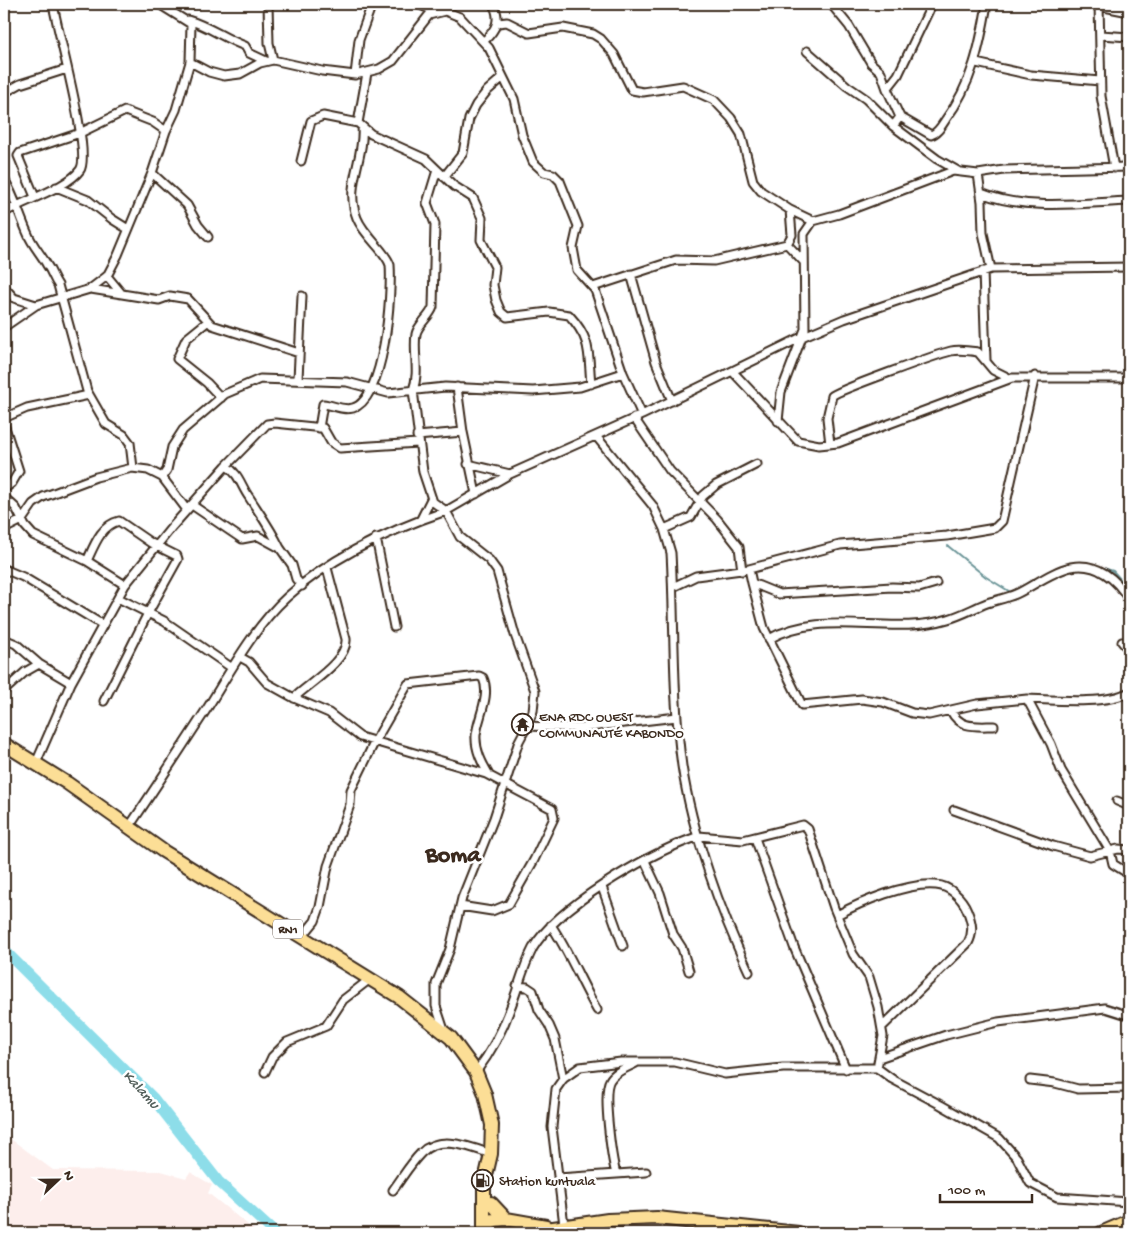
<svg xmlns="http://www.w3.org/2000/svg" width="1133" height="1237" font-family="'Gochi Hand',sans-serif">
<style>
.built{fill:#fdeeec}
.lines{fill:none;stroke-linecap:round;stroke-linejoin:round}
.stream{stroke:#6c9598;stroke-width:2}
.river{stroke:#8ddde9;stroke-width:11}
.street-casing{stroke:#3b2a1e;stroke-width:11}
.highway-casing{stroke:#3b2a1e;stroke-width:16}
.street{stroke:#fff;stroke-width:7}
.highway{stroke:#fcde96;stroke-width:12}
.labels{text-anchor:middle;stroke-width:5;stroke-linejoin:round;paint-order:stroke}
.shield{fill:#fff;stroke:#766a62;stroke-width:1}
.shield-label{font-size:12px;font-weight:bold;fill:#3b2a1e}
.poi-label{font-size:14px;fill:#3b2a1e;stroke:#fff;text-anchor:start}
.water-label{font-size:15px;font-style:italic;fill:#54605b;stroke:#fff}
.town-label{font-size:24px;font-weight:bold;fill:#3b2a1e;stroke:#fff}
</style>
<rect width="100%" height="100%" fill="#fff"/>
<filter id="ink" filterUnits="userSpaceOnUse"><feTurbulence type="fractalNoise" baseFrequency=".02" numOctaves="2"/><feDisplacementMap in="SourceGraphic" scale="10" xChannelSelector="R" yChannelSelector="G"/><feConvolveMatrix kernelMatrix="1 2 1 2 8 2 1 2 1" color-interpolation-filters="sRGB"/></filter>
<g filter="url(#ink)">
<path class="built" d="M4,1134L53,1170L161,1171L186,1178L190,1172L212,1185L208,1193L258,1233H4Z"/>
<g class="lines">
<path class="stream" d="M948,546L986,577L1012,593
M1090,564L1113,571L1129,589"/>
<path class="river" d="M4,950L153,1098L218,1181L275,1233"/>
<defs>
<path id="street" d="M268,4L269,43L273,60
M417,4L437,12
M831,4L849,26L871,63L881,72L887,89
M1099,4L1101,96L1114,168
M1099,6L1129,12
M188,20C209,26 225,39 245,46L249,53L266,61
M498,23L507,22L529,33L563,28L593,34L601,39L614,54L632,90L643,92L683,86L714,100L731,118L741,134L753,181L761,191L790,210L792,235L787,244L804,262
M1101,35L1129,37
M484,41C497,29 501,19 493,4
M807,51L847,86L866,99L893,126L937,159L958,171
M190,62L209,72L224,76L240,74L260,63L273,60L322,71L355,75L379,69L393,61L429,15L445,11L460,17L489,48L514,99L522,135L533,162L544,172L553,174L560,181L578,226L573,248L577,270L595,290L623,373L642,415
M976,63L1031,75L1100,81
M355,75L359,40L372,4
M4,93L20,84L67,69
M900,117L931,135C938,133 942,125 946,119C972,84 980,46 987,4
M358,123L371,134L426,159L454,186L473,198L482,218L481,240L495,267L493,285L496,300L501,312L507,317L549,312L569,315C592,340 588,353 591,384
M893,126L900,117L887,89L898,75L932,4
M301,161L311,121L323,116L358,123L367,73
M437,170L427,203L435,224L433,307C430,317 418,324 416,334C413,352 420,372 413,390L423,472L433,502L446,511L510,474L642,415L804,336L844,319L991,269L1129,267
M152,173L187,205L198,225L208,237
M978,174L982,202L983,233L991,269
M444,177L463,153L469,119L476,105L487,91L503,77
M4,179C14,195 19,214 27,232C32,245 41,254 47,265C52,272 53,278 58,285L87,391L106,424L124,435L130,443L133,468
M56,187L88,200L112,219L128,229
M981,193C1026,211 1081,203 1129,201
M35,197L18,156L20,153L80,133L125,111L153,122L166,131
M4,210L7,211C26,200 68,187 80,170C92,154 57,30 53,4
M790,210L813,221
M983,271L986,360
M631,274L656,362L672,401
M107,276L121,293
M4,287L14,298L36,305L90,289L107,276L118,255L152,173L166,131L176,110L190,62L191,24L159,4
M593,287L676,260L714,261L787,244
M91,289L159,300L170,296L188,299L212,325L299,353
M207,322L186,339L177,359L207,383L221,398
M4,327L36,305
M733,372L798,441L819,445L838,443L1012,378H1129
M298,379L302,296
M457,387L463,432L476,494
M4,418L27,408L89,395
M634,418L670,471L717,519L739,547L742,571
M778,421L781,392L805,329L804,234L813,221L839,214L953,171L978,174L1004,170L1129,167
M4,424L19,471L12,483L4,489
M319,428L323,404C334,405 342,411 353,408C385,399 392,293 390,265C386,251 364,236 357,218C344,186 365,158 362,127
M417,436L463,432
M596,436L653,506L664,529L671,553C675,623 672,695 682,766C692,832 720,911 749,972
M830,444L827,418L832,396C836,391 938,354 951,351C959,349 971,351 978,352L993,370L1009,378
M468,464L510,474
M226,466C239,473 241,486 249,497C260,514 271,529 280,548
M162,477L167,470L172,447L183,430L225,394L260,379L347,382L388,393L445,387L533,391L580,387L623,373
M4,497L16,508L25,526L33,535L87,561L125,585
M192,505L242,539L258,536L280,548L292,565L296,579L302,586
M421,519L431,499
M4,529L22,520L33,504L43,497L96,477L132,468L148,470L162,477L187,510
M664,529L691,517L703,496L716,485L757,464
M376,538L394,627
M87,561C94,546 101,525 119,521L151,543L177,556L178,559L148,613L104,701
M4,569L23,577L103,625
M749,569L752,583L779,594L892,587L919,588L936,583
M752,583L764,628L802,705L862,699L883,702L912,713L929,715L977,704L1027,699L1051,744L1061,770L1110,851L1113,864L1129,874
M673,587L696,576L749,569L840,545L947,536L995,528L1002,521L1035,376
M118,598L164,621L232,668
M4,639L16,644L39,664L71,683
M769,639C823,608 890,637 948,619C962,615 974,608 987,603C996,600 1007,598 1016,594C1033,586 1052,571 1071,567C1097,562 1117,579 1129,600
M1122,642L1129,650
M240,657L249,662L267,683L294,698L329,713L360,737L486,774L552,809L554,818L534,860L509,904L492,911L460,906
M4,691L25,672L39,664
M294,698C308,684 348,661 346,639L327,568
M1027,699C1053,700 1107,705 1129,692
M951,711C960,729 976,726 994,726
M36,763L71,683L125,585L171,528L226,466L267,424L275,423L323,428L331,442L340,448L418,443
M1117,801L1129,806
M954,810L1053,846L1090,856L1118,849L1129,850
M129,827C156,787 182,747 208,707C231,670 255,626 287,597C332,556 390,530 446,511L460,537L489,560L497,571L515,635L535,691L533,711L527,726L581,728L677,717
M755,838L794,947L846,1069
M645,861L660,893L673,934L682,948L689,971
M602,887L623,946
M837,915C861,902 908,882 936,885C950,886 962,898 967,910C972,922 974,932 968,943L883,1026
M551,925C569,952 581,982 597,1010
M302,937L315,921L320,907L328,866L350,805L351,790L374,743L408,684L479,676L483,678C491,696 478,717 476,735C475,750 482,763 489,775
M517,986L527,987L533,991L539,1010L549,1025L555,1039L563,1079
M444,1030L436,1006V984L450,949L462,898L494,818L519,741L527,726
M879,1058L946,1035L998,1022L1105,1008L1124,1014H1129
M265,1072L272,1057L287,1042L326,1026L343,1000L370,979
M476,1072C491,1052 502,1032 510,1009C518,989 523,967 533,948C558,906 645,856 691,839L699,836L743,840L803,825L808,829L834,908L853,954L869,977L878,1007L883,1036L877,1068
M1030,1080L1055,1083L1078,1089L1129,1088
M616,1174C612,1159 602,1092 610,1080C615,1071 627,1068 636,1063
M558,1178L646,1172
M393,1190C402,1178 410,1164 421,1153C439,1134 471,1147 491,1154
M564,1225L552,1127L556,1089L563,1079L580,1067L621,1062H675L725,1074L783,1068H877L892,1079L941,1105L999,1138L1017,1158L1030,1183L1057,1197L1129,1202"/>
<path id="highway" d="M4,744L67,783L163,851L399,997L451,1038L476,1072L485,1094L492,1125L491,1154L484,1184V1230L497,1233
M491,1203L506,1219
M484,1221L506,1219L546,1226
M519,1233L608,1220L657,1218L799,1233
M1101,1233L1129,1221"/>
</defs>
<use href="#street" class="street-casing"/>
<use href="#highway" class="highway-casing"/>
<use href="#street" class="street"/>
<use href="#highway" class="highway"/>
</g>
</g>
<defs>
<symbol id="temple-ring" viewBox="-11 -11 22 22"><circle r="9.5" fill="#fff" stroke="#3b2a1e" stroke-width="1.5"/><path d="M0-6L5-2H3V0L6.5 2.5H4V6H1.5V3h-3V6H-4V2.5H-6.5L-3 0V-2H-5Z" fill="#3b2a1e"/></symbol>
<symbol id="fuel-ring" viewBox="-11 -11 22 22"><circle r="9.5" fill="#fff" stroke="#3b2a1e" stroke-width="1.5"/><path d="M-5.5-6h7V0h2V4h1.3V-2.5L3-4.5l.8-.8L6-3V5H2.5V1h-1V6h-7ZM-4.2-4.7v3.2H.2V-4.7Z" fill="#3b2a1e"/></symbol>
</defs>
<g fill-rule="evenodd">
<use href="#temple-ring" x="510" y="712" width="25" height="25"/>
<use href="#fuel-ring" x="470" y="1168" width="25" height="25"/>
</g>
<g class="labels">
<rect class="shield" x="273" y="919.5" width="30" height="19" rx="4"/>
<g class="shield-label">
<text x="288" y="933">RN1</text>
</g>
<g class="poi-label">
<text x="539" y="721">ENA RDC OUEST<tspan x="539" dy="16">COMMUNAUTÉ KABONDO</tspan></text>
<text x="499" y="1185">Station kuntuala</text>
</g>
<g class="water-label">
<text transform="translate(142 1089) rotate(47)" y="5">Kalamu</text>
</g>
<g class="town-label">
<text x="453" y="861">Boma</text>
</g>
</g>
<rect width="1133" height="1237" fill="none" stroke="#fff" stroke-width="20"/>
<rect x="10" y="10" width="1113" height="1217" fill="none" stroke="#3b2a1e" stroke-width="2" filter="url(#ink)"/>
<g transform="translate(58 1180) rotate(68)" stroke="#ffffff" stroke-width="4" paint-order="stroke">
<path d="M0-4L9 19L0 12L-9 19Z" fill="#3b2a1e"/>
<text y="-8" font-size="14" font-weight="bold" text-anchor="middle" fill="#3b2a1e">N</text>
</g>
<path d="M940 1194v8h92v-8" fill="none" stroke="#3b2a1e" stroke-width="2.5"/>
<text x="948" y="1194" font-size="15" fill="#3b2a1e" stroke="#ffffff" stroke-width="4" paint-order="stroke">100 m</text>
</svg>
